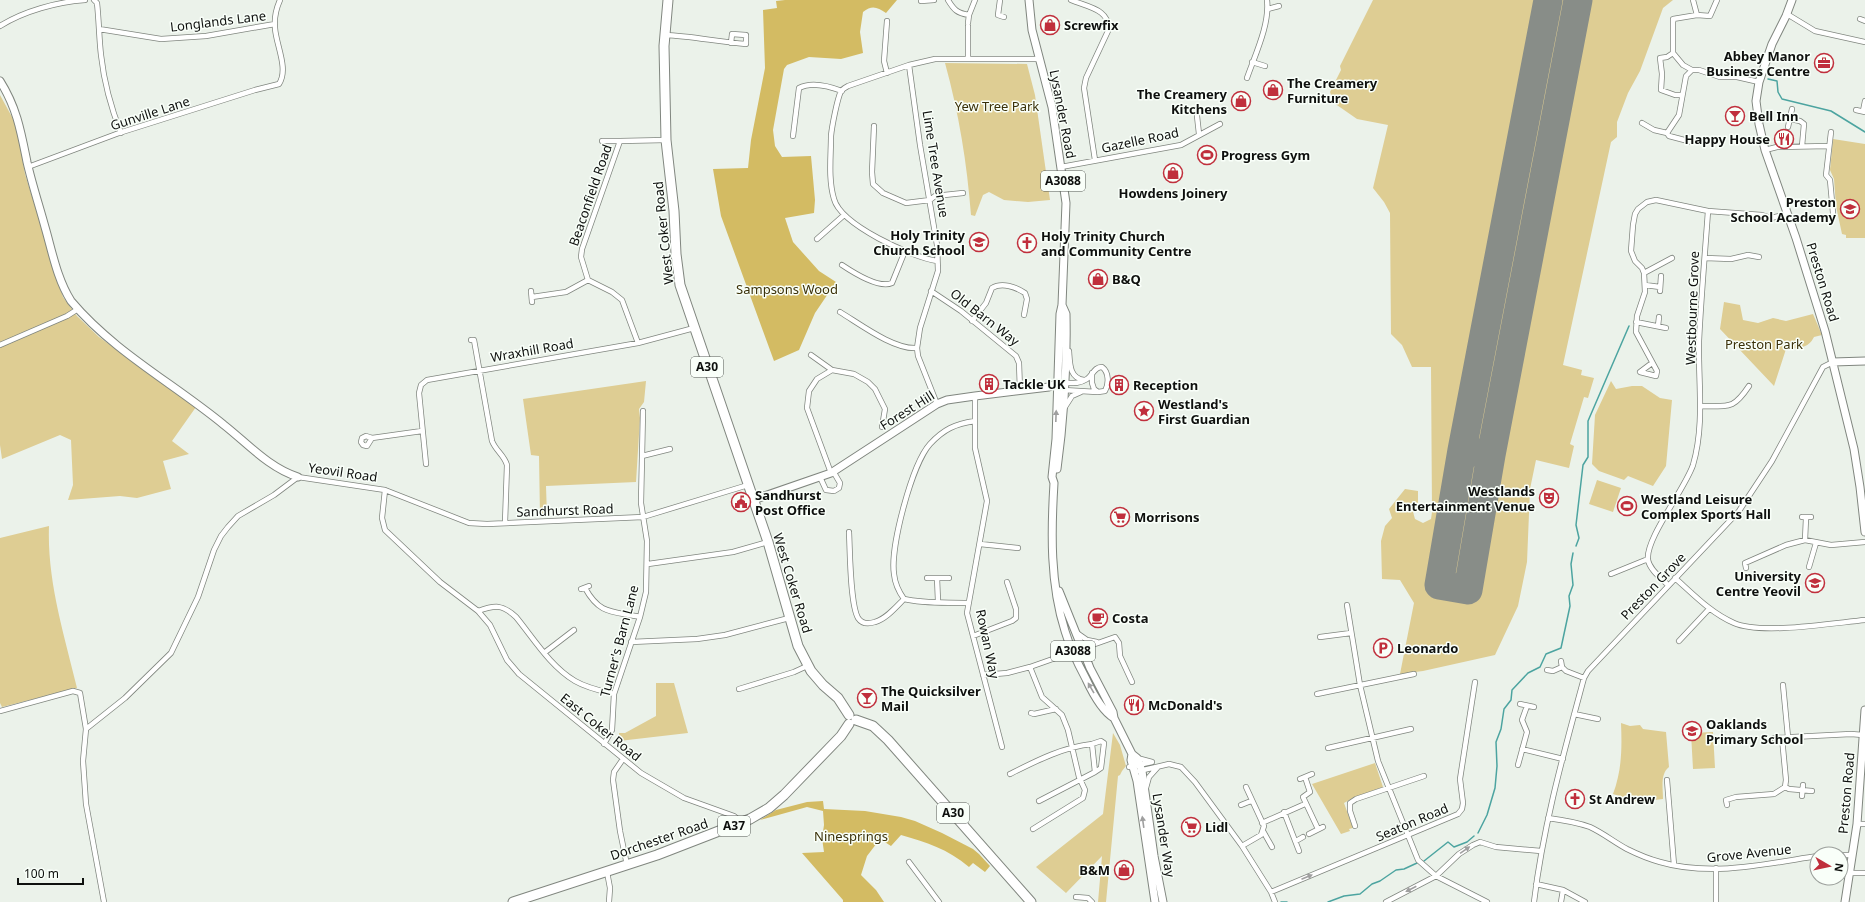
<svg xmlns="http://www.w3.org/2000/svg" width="1865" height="902" font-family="'Noto Sans',sans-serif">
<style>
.green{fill:#decd93}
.forest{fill:#d3bb63}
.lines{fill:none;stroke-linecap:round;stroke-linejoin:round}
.stream{stroke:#4ca4a0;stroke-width:1.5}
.runway{stroke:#888d88;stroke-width:29}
.street-casing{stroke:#80867f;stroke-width:6}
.secondary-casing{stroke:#80867f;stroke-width:9}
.primary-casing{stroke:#80867f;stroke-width:9}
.highway-casing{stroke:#80867f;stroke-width:11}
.street{stroke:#fff;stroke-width:4.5}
.secondary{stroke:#fff;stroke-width:7}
.primary{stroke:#fff;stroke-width:7}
.highway{stroke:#fff;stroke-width:9}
.oneway{fill:#9f9f9f}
.labels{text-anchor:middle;stroke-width:3;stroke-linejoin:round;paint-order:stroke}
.shield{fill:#f9fff9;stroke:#545854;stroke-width:1}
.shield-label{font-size:12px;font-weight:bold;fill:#0e100e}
.street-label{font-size:13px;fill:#0e100e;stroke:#f9fff9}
.poi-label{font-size:13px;font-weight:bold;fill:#0e100e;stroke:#f9fff9;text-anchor:start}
.park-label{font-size:13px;fill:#3a3008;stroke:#f9fff9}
</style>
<rect width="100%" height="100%" fill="#ebf2ea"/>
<path class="green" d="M1373,0H1673L1663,8L1640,71L1628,93L1617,122V137L1611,142L1563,365L1582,370L1581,375L1594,378L1588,398L1584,397L1570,444L1574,446L1569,468L1536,460L1530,489L1527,562L1518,606L1495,655L1423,671L1400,674L1414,603L1400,580L1382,579L1381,541L1385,526L1392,518L1389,509L1405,489L1418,491V503C1411,507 1413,512 1415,519L1423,523L1431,519L1432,512L1431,367H1412L1402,345L1391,334L1390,213L1384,202L1373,188L1388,125L1357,119L1334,103L1330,92L1341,70L1340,66Z
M945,63L1027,64L1035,95L1050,200L1028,202L1004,200L989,192L983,195L975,216L971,215C967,163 959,114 945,63Z
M0,95L17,126L25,174L63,297L77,316L99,337L196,407L172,441L189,454L163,461L171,489L137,498L120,496L68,500L73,485L71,440L60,435L2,459L0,445Z
M1833,139L1865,144V238H1846V235L1842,234L1836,206L1834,179L1830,170Z
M1724,302L1740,305L1743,320L1758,323L1773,318L1786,321L1813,314L1822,335L1814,337C1808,349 1798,348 1786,349L1774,386L1720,329Z
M646,381L644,402L639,409L640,418L636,482L546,486L547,516H540L539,456L531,455L523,399Z
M1611,381L1616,389L1632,386H1642L1660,398L1672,400L1666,466L1653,486L1628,476L1624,480L1599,471L1592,464L1595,415Z
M1597,480L1621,488L1613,512L1589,504Z
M49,526C47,581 64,634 77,688L2,707L0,703V538Z
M656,683H674L688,733L619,741V733H625L656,716Z
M1621,723L1630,726L1640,725L1643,729L1666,732L1669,767C1660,774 1663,788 1663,799L1638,802L1613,794C1622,770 1622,748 1621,723Z
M1713,732L1715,768L1693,769L1691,733Z
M1113,733L1120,745L1126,766L1122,771L1120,775L1118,776L1106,902H1098L1102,856L1066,893L1036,867L1103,814Z
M1375,763L1383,787L1351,799L1344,803L1353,828L1349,829L1350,831L1341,834L1312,784Z"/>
<path class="forest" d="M785,0H897L886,13C877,7 872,5 863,12L860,32L863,53L841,59L809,57L787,65L784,69L773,130L775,146L782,157L811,156L815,200L814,213L785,218L793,242L819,271L836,282L815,313L799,350L774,361L721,216L713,169L748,168L751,140L765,68L763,10L777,8L776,1Z
M823,801L824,809L865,811L901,817L915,821L942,833L973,849L979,854L990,866L985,872L973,863L969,867C948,849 926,842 901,835L891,846L880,839L867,856L861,875L876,890L884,902H843V900L802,853L824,852L822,838L824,825L823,811L807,807L760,820L776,810L807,802Z"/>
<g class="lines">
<path class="stream" d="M1768,79L1777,81L1778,92L1782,99L1831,111L1865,132
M1576,546L1579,538L1576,525L1583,465L1588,457V421L1629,326
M1478,833L1487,815L1495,788L1497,766L1496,742L1501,729L1504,709L1511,700L1512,690L1528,673L1540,667L1546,654L1561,648L1570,606L1569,596L1573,585L1571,564L1573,553
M1424,861L1448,842L1454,847L1467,842L1474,836
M1281,902H1287
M1328,902L1344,896L1360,894L1372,884L1380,881L1396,870L1404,869L1417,863"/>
<path class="runway" d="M1548,0L1462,450L1491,455L1578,0
M1462,450L1491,455L1468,590L1439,585Z"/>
<defs>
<path id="street" d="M94,0L97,3C99,21 99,38 101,55C104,82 111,108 121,133
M948,0C954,10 957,13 969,15
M1000,0L998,15L1004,17
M1071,0C1087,7 1111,9 1108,31L1086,78L1084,88L1095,160
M1693,0L1697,15
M1717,0L1710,16L1697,15L1673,19V53L1683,65L1692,70H1699L1720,77H1737L1759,82
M921,1L934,0
M1268,9L1279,6
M1787,14L1815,31L1865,42
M1860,19L1865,21
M887,21L884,61L887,73
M968,23L969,15L975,0
M0,26C24,11 57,2 85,0
M99,29L161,39L206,36L275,24
M665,35C692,36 718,42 746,44V35L732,34L731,43
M1673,53L1667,57L1660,58L1662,74L1661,90L1675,95H1681
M968,59V26
M1252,62L1265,66
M909,65L920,145L937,245L938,271L920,328L917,348L918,356L937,404
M1247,78C1255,55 1270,24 1267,0
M1856,110L1865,112
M1863,111L1865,101
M1197,116L1199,134
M1790,119L1800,121L1804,124L1802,146
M1642,123L1654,130L1667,133
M874,126L872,172L873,184L883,193L906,203L930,200L935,196L963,193
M1788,127L1792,109
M1831,132L1826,175L1830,180L1833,213
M793,136L799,88C812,81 829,86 842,91
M602,141H620
M1692,142L1669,136L1667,133L1679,115L1686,76L1692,70
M1765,150L1777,147L1829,146
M28,167L119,133L255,90L279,84C289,69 276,45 275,28C274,18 276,9 280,0
M1061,167L1181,145L1220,124
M817,239L843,216
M1705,258L1731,259L1748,255L1759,257
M937,261C911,257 841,225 834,199C828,179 831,156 831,136C832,126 837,100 841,91C843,89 846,87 848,86L909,65L935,59H1039
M842,265C854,273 879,289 892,283L905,251
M1644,273L1672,258
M1645,285L1660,287
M531,291L532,302
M931,291L961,311L1016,356L1019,363L1020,390
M1660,291L1661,276
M532,297L566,292L588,280
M840,312C860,324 894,350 917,348
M972,321L986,303L992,288C1002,282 1016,287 1025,293L1027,299L1024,315
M1636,322L1666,328
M1658,326L1659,317
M471,340H474L492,441C496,451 504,455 507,465L505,523
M638,343L622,300L612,292L588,280L581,257L582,249L620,141L666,140
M0,345L67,316L78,309
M1069,351C1070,363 1069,378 1084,380
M811,355L832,370
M1652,363L1640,372L1656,376L1657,371L1636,332L1637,316L1645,292L1644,273L1642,268L1635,261L1631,251L1633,225L1635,214L1638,209L1647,202L1656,200L1708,211L1762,215L1771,218L1787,214
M1063,383C1072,383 1079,384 1087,379C1093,375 1094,367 1102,367C1109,372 1109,384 1105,391L1098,392L1094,389L1092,383V373
M1063,390L1097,392
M975,396V448L987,501L967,613L1002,747
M1701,406C1729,406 1733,410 1749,386
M1065,407L1072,396L1081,392
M372,438L367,446L363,445L361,442L362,438L366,436L372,438L422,431
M642,456L670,449
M426,464L419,393L421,385L427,380L638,343L694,328
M831,473L807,408L809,391L817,379L832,370L854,374L868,382L875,389L885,409L882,427
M820,477L826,490L834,491L839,488L840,483L833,471
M385,490L382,518L385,530L440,582L478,611L490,625L507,660L519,674L641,773L684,798L734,816L742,823
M1802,517H1811
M849,532C850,550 850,604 858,618C862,624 869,624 875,622C886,619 896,607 904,599
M1805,540L1806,518
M980,544L1018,548
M648,564L733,552L768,542
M1809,567L1816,543
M1746,568L1745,563L1786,545L1805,540L1831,545L1865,542
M1611,574L1648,559
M927,578H949
M937,578L938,601
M1675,578C1694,595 1711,613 1734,623C1761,635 1833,623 1865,620
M1668,585C1661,578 1650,570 1648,560C1645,539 1685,489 1693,465C1705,424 1698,382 1699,341C1701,298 1705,254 1708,211
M585,588C600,615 612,611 640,617
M581,589L589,586
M968,603C947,602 925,604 904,599C899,592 895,584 894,574C890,547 912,464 930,444C944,429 955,424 975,421
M1347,605L1360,685L1378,761L1418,860L1436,876L1487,902
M478,611C495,605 502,604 516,617C534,639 550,666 575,681C587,688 601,691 614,694
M1077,633L1087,640L1097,642
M973,636L1012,621L1016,618V609L1007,582
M1320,637L1351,633
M1679,641L1709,609
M631,642L697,639L725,635L789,618
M544,653L574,630
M1561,661L1562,667L1566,671L1584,678
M1030,667L1042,697L1062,715L1068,730L1079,777L1085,790L1083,798L1033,829
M1547,670L1553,671L1562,667
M983,675L1007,673L1030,667L1115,637L1119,643L1120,656L1132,682
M1783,685L1788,737
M739,689L794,672L807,666
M1317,694L1414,674
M1520,704L1534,707
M0,711L73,691L80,693L86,729L83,761L86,804L104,902
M1031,713L1034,714L1056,709
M1574,714L1598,719
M86,729L125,698L171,653L198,597L214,550L221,536L228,527L238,516L274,495L298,477L385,490L469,523L487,524L643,517L748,485
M1774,738L1851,734L1863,735
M604,744L612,730L614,694L640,617L646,592L647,541L641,503L643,411
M1092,744L1101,741L1104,743L1101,768L1095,772
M1328,748L1411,729
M1522,749L1563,759
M1137,758L1152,762
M623,759L614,772L613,780L620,831L627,865
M1518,765L1527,732L1522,720L1527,706
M1129,767L1152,762
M1139,771L1169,764L1181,767L1195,782L1242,846L1271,892L1275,902
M1010,774C1036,761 1063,747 1092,744L1095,772L1039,801
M1305,777L1310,792L1303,797L1318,829
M1300,779L1312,774
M1667,780L1674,865
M1785,787L1789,789L1812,791
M1146,788L1149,777L1158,767
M1802,796L1803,785
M1241,805L1251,801
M1727,805L1726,800L1736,797L1774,794L1785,787L1786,780L1782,738
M1284,812L1299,851
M1548,818C1563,820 1576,822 1590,827C1603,833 1614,842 1627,849C1637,854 1649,859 1660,862C1711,877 1766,864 1817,856
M1262,823L1305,804
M1857,824H1865
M1355,826L1350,811V803L1356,799L1424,776
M1263,831L1272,847
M1309,834L1323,827
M1296,841L1303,837
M1242,846L1261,835L1264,826L1246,787
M1841,855H1851
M909,862L939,902
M607,872L610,888L609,902
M1849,873H1865
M1536,884L1563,890L1585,902
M1271,892L1458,814L1462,809L1463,803L1460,779L1475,682
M1076,897L1088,898L1092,902
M1386,902L1436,876L1459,854L1473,845L1480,842L1496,847L1541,851
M1534,902C1543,826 1564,752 1584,678L1588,671L1739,511L1772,461L1823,367L1833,362
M1561,902L1563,890
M1716,902V868"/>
<path id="secondary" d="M1792,0L1786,16L1772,44L1759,82L1756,101L1759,124L1765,150L1796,238L1825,331L1854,449L1860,487L1865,532
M0,81C17,108 21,132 27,162C32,184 39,205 45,227C52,251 57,279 71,301C114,352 173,383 224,425C247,443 269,468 298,477
M1833,362L1865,361
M753,500L831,473L937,404L947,400L975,396L1049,387L1058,383
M1845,902L1857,824L1865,710"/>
<path id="primary" d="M1029,0L1032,30L1052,107L1066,203L1062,305L1060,314L1056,439L1052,477L1054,483C1051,532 1050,584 1065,631C1070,648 1078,664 1086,679C1092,692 1102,711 1114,718
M1057,469C1064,418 1067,366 1066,314L1062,305
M1059,591L1090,668L1113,712L1114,718L1132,754L1137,758L1142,771L1154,856L1163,902
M1132,754L1131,760L1137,781L1155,902"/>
<path id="highway" d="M668,0L664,46L666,140L674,211L676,254L680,285L768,542L798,646L811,671L823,685L838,698L849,715
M856,720L873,726L888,740L1031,902
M513,902L657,855L750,819L769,808L784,795L841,736L849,724"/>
</defs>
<use href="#street" class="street-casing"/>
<use href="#secondary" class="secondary-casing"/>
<use href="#primary" class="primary-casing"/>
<use href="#highway" class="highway-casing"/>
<use href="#street" class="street"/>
<use href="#secondary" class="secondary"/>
<use href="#primary" class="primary"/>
<use href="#highway" class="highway"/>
</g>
<defs><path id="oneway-solid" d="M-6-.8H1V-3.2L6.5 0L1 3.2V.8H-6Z"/></defs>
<g class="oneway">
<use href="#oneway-solid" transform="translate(1056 416) rotate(-88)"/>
<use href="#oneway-solid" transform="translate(1091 688) rotate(-120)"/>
<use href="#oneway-solid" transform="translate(1143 822) rotate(-98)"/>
<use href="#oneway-solid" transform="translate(1465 850) rotate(-35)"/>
<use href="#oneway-solid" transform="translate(1307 877) rotate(-23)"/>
<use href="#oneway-solid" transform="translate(1411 889) rotate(153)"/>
</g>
<defs>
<symbol id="shop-ring" viewBox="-11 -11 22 22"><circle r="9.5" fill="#f9fff9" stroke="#c02f3c" stroke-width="1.5"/><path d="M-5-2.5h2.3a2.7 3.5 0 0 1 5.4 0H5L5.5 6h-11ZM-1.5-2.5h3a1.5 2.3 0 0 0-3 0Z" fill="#c02f3c"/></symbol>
<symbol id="office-ring" viewBox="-11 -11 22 22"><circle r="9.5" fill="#f9fff9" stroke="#c02f3c" stroke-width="1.5"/><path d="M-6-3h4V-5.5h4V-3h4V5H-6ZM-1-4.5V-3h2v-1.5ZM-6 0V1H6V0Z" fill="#c02f3c"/></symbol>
<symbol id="bar-ring" viewBox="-11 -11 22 22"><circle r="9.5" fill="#f9fff9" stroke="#c02f3c" stroke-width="1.5"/><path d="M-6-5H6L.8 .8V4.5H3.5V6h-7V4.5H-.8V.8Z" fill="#c02f3c"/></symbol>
<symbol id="restaurant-ring" viewBox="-11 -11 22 22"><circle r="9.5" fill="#f9fff9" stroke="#c02f3c" stroke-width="1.5"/><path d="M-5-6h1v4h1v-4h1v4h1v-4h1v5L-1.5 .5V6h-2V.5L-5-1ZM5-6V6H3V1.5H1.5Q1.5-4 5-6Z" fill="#c02f3c"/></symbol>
<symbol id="stadium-ring" viewBox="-11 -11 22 22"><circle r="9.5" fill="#f9fff9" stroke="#c02f3c" stroke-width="1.5"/><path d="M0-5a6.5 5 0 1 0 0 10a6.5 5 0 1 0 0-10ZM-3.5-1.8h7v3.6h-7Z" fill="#c02f3c"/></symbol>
<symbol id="school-ring" viewBox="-11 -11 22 22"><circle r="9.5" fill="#f9fff9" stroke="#c02f3c" stroke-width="1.5"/><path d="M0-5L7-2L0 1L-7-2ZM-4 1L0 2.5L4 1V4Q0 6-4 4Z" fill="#c02f3c"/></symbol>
<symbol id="church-ring" viewBox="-11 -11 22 22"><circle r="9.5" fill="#f9fff9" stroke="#c02f3c" stroke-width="1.5"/><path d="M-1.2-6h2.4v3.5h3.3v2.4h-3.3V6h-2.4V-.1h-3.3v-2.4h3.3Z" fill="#c02f3c"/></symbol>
<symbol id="building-ring" viewBox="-11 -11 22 22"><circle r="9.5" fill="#f9fff9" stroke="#c02f3c" stroke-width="1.5"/><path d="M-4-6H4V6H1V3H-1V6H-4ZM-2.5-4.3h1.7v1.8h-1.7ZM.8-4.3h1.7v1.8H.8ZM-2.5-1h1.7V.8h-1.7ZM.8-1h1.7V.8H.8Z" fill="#c02f3c"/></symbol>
<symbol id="sight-ring" viewBox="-11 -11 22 22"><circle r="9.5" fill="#f9fff9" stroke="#c02f3c" stroke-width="1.5"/><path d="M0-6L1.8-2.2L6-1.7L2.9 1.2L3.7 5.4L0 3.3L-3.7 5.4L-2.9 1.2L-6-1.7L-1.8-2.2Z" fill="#c02f3c"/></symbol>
<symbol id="theatre-ring" viewBox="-11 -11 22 22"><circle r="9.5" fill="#f9fff9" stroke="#c02f3c" stroke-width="1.5"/><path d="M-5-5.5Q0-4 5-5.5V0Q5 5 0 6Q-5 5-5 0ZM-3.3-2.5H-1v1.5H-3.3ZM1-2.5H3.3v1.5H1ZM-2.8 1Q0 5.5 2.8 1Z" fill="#c02f3c"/></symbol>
<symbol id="civic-ring" viewBox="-11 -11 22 22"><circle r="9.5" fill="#f9fff9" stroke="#c02f3c" stroke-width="1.5"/><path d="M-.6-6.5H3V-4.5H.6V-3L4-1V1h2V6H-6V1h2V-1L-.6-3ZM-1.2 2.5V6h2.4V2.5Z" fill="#c02f3c"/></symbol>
<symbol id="supermarket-ring" viewBox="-11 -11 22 22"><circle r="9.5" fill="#f9fff9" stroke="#c02f3c" stroke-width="1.5"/><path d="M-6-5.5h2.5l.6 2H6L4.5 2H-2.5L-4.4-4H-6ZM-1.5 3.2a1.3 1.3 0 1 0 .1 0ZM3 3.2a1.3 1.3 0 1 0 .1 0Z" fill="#c02f3c"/></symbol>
<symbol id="university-ring" viewBox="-11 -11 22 22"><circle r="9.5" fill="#f9fff9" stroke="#c02f3c" stroke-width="1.5"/><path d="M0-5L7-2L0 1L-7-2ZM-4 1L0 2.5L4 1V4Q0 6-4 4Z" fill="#c02f3c"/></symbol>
<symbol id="cafe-ring" viewBox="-11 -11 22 22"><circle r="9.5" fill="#f9fff9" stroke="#c02f3c" stroke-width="1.5"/><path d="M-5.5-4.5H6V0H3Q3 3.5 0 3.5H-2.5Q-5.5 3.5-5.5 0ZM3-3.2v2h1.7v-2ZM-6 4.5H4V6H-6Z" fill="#c02f3c"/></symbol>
<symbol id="parking-ring" viewBox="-11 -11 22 22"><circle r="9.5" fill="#f9fff9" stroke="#c02f3c" stroke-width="1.5"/><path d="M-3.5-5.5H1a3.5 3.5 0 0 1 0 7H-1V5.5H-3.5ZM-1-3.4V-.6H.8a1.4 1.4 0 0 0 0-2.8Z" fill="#c02f3c"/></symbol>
</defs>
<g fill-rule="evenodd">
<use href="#shop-ring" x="1039" y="14" width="22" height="22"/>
<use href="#office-ring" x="1813" y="52" width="22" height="22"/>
<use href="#shop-ring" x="1262" y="79" width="22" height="22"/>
<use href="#shop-ring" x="1230" y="90" width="22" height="22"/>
<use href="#bar-ring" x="1724" y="105" width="22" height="22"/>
<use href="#restaurant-ring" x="1773" y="128" width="22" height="22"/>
<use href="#stadium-ring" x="1196" y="144" width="22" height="22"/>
<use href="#shop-ring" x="1162" y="162" width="22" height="22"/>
<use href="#school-ring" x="1839" y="198" width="22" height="22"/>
<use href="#school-ring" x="968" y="231" width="22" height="22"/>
<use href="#church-ring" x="1016" y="232" width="22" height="22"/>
<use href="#shop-ring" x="1087" y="268" width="22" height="22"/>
<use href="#building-ring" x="978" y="373" width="22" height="22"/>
<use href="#building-ring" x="1108" y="374" width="22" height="22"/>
<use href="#sight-ring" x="1133" y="400" width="22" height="22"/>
<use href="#theatre-ring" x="1538" y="487" width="22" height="22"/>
<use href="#civic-ring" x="730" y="491" width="22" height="22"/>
<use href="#stadium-ring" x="1616" y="495" width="22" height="22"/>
<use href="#supermarket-ring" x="1109" y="506" width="22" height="22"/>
<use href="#university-ring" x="1804" y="572" width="22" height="22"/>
<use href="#cafe-ring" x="1087" y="607" width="22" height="22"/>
<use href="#parking-ring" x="1372" y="637" width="22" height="22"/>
<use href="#bar-ring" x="856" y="687" width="22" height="22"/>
<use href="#restaurant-ring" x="1123" y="694" width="22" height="22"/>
<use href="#school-ring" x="1681" y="720" width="22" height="22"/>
<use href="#church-ring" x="1564" y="788" width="22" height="22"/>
<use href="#supermarket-ring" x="1180" y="816" width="22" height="22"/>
<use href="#shop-ring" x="1113" y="859" width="22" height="22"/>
</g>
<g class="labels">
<g class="shield">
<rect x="1041" y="171" width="44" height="20" rx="3"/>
<rect x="691" y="357" width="32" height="20" rx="3"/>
<rect x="1051" y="641" width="44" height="20" rx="3"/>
<rect x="937" y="803" width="32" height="20" rx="3"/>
<rect x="718" y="816" width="32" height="20" rx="3"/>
</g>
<g class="shield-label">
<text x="1063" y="185">A3088</text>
<text x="707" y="371">A30</text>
<text x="1073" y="655">A3088</text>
<text x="953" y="817">A30</text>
<text x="734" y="830">A37</text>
</g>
<g class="street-label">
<text transform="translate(218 21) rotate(-7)" y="5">Longlands Lane</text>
<text transform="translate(150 113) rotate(-18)" y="5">Gunville Lane</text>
<text transform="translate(1063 114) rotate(79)" y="5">Lysander Road</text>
<text transform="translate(1140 140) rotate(-12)" y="5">Gazelle Road</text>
<text transform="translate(936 164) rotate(81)" y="5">Lime Tree Avenue</text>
<text transform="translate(590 195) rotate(-71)" y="5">Beaconfield Road</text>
<text transform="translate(663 233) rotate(-96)" y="5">West Coker Road</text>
<text transform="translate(1823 282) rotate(73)" y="5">Preston Road</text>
<text transform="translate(1692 308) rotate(-88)" y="5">Westbourne Grove</text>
<text transform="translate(985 317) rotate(38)" y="5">Old Barn Way</text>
<text transform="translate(532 350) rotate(-10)" y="5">Wraxhill Road</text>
<text transform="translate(907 410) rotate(-32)" y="5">Forest Hill</text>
<text transform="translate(343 472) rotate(8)" y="5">Yeovil Road</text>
<text transform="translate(565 510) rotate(-2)" y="5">Sandhurst Road</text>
<text transform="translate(793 583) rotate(73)" y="5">West Coker Road</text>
<text transform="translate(1653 586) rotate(-46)" y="5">Preston Grove</text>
<text transform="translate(619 641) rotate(-75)" y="5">Turner's Barn Lane</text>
<text transform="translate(988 644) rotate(78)" y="5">Rowan Way</text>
<text transform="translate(601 727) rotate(39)" y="5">East Coker Road</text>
<text transform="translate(1846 793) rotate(-85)" y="5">Preston Road</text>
<text transform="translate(1412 822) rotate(-23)" y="5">Seaton Road</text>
<text transform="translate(1164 835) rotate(81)" y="5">Lysander Way</text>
<text transform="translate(659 839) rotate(-19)" y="5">Dorchester Road</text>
<text transform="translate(1749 853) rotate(-6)" y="5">Grove Avenue</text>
</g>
<g class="poi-label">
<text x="1064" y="30">Screwfix</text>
<text x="1810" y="61" text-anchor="end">Abbey Manor<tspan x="1810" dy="15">Business Centre</tspan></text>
<text x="1287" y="88">The Creamery<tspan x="1287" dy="15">Furniture</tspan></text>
<text x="1227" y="99" text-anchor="end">The Creamery<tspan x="1227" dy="15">Kitchens</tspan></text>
<text x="1749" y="121">Bell Inn</text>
<text x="1770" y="144" text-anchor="end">Happy House</text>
<text x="1221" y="160">Progress Gym</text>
<text x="1173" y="198" text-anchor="middle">Howdens Joinery</text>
<text x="1836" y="207" text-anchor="end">Preston<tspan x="1836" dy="15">School Academy</tspan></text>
<text x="965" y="240" text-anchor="end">Holy Trinity<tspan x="965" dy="15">Church School</tspan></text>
<text x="1041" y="241">Holy Trinity Church<tspan x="1041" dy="15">and Community Centre</tspan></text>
<text x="1112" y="284">B&amp;Q</text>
<text x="1003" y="389">Tackle UK</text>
<text x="1133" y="390">Reception</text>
<text x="1158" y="409">Westland's<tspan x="1158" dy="15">First Guardian</tspan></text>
<text x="1535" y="496" text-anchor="end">Westlands<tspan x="1535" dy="15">Entertainment Venue</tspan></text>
<text x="755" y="500">Sandhurst<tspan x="755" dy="15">Post Office</tspan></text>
<text x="1641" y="504">Westland Leisure<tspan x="1641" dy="15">Complex Sports Hall</tspan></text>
<text x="1134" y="522">Morrisons</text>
<text x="1801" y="581" text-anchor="end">University<tspan x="1801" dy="15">Centre Yeovil</tspan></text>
<text x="1112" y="623">Costa</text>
<text x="1397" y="653">Leonardo</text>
<text x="881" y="696">The Quicksilver<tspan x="881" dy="15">Mail</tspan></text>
<text x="1148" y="710">McDonald's</text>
<text x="1706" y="729">Oaklands<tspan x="1706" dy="15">Primary School</tspan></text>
<text x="1589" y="804">St Andrew</text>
<text x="1205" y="832">Lidl</text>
<text x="1110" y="875" text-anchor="end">B&amp;M</text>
</g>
<g class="park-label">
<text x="997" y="111">Yew Tree Park</text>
<text x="787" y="294">Sampsons Wood</text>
<text x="1764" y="349">Preston Park</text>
<text x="851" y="841">Ninesprings</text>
</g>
</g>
<g transform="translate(1829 866) rotate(99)"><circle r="19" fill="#f9fff9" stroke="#9b9f9b"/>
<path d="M0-3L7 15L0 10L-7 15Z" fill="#c02f3c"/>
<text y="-6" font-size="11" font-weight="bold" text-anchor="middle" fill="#0e100e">N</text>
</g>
<path d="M18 878v6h65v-6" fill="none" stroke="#0e100e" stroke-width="2"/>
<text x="24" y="878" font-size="12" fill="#0e100e" stroke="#f9fff9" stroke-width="3" paint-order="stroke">100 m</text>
</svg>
